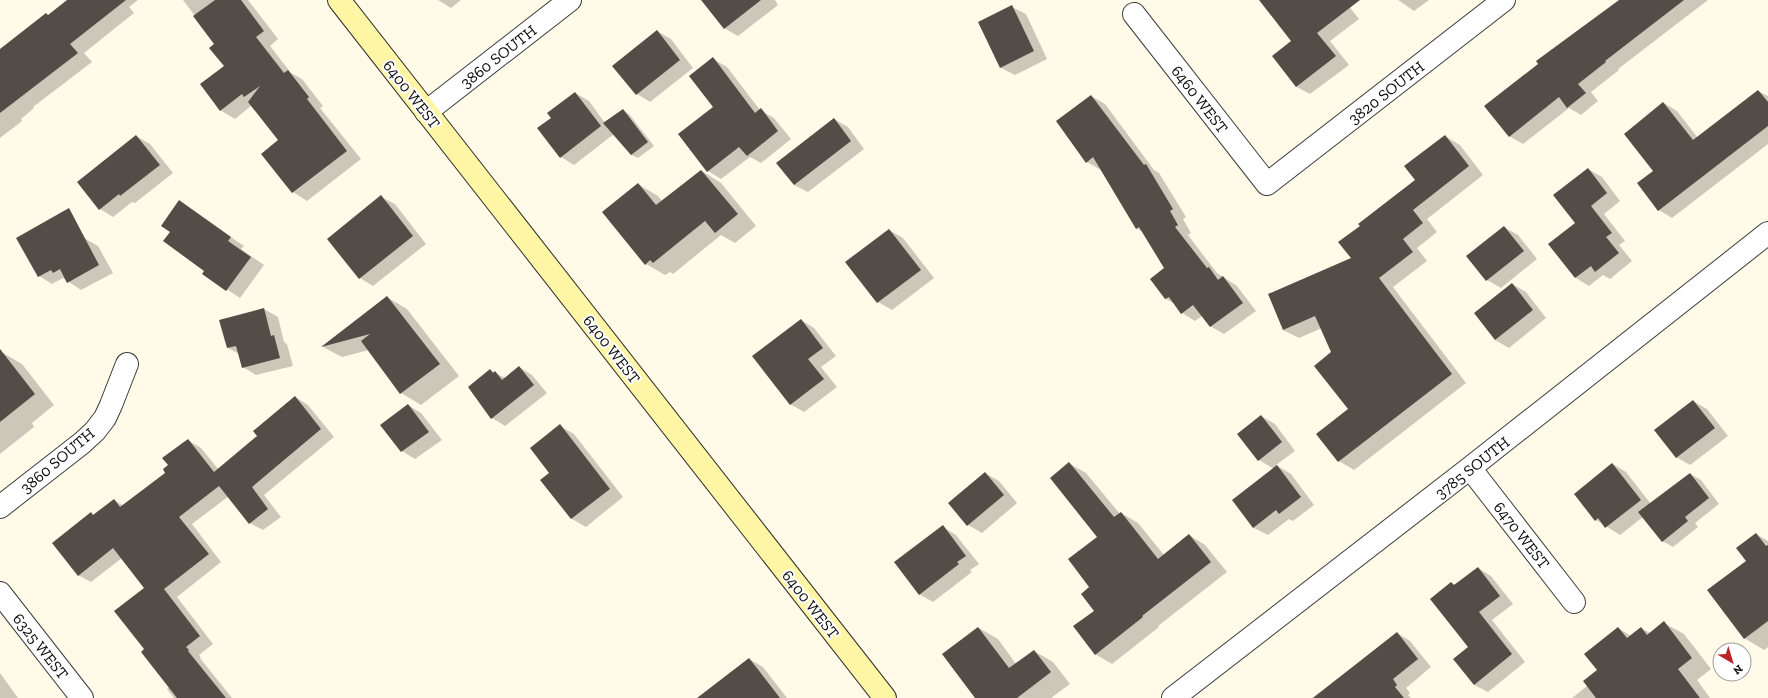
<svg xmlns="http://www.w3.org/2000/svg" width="1768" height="698" font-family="'Zilla Slab',serif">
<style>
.shadow{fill:#0003}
.building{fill:#534c47}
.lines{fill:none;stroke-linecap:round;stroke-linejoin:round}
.street-casing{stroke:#3d3d3d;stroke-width:24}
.secondary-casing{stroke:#2c2c2c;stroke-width:24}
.street{stroke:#fff;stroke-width:22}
.secondary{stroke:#fef6a4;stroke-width:22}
.labels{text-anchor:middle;stroke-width:4;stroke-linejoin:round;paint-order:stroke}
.street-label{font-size:16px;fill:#0a0a0a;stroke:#fff}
</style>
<rect width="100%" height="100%" fill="#fffbe8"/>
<path class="shadow" d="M69,0H138L129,7L134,13L84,53L92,62L33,107L34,108L21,119L22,121L0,138V73L49,16Z
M183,0H248L278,39L270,46L291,73L302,79L323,106L320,108L361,159L307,201L293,192L263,154L280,141L252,105L235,119L220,110L225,67L216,44Z
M438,0H461L451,8Z
M702,0H775L778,5L738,36L724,28Z
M1261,0H1344L1359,19L1330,41L1349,65L1310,94L1297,87L1273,56L1292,41Z
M1398,0H1429L1414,11Z
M1620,0H1708L1618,69L1619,70L1591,92L1598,101L1581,115L1569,108L1523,144L1509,136Z
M1012,7L1026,14L1047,59L1015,75L1001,68Z
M657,31L671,39L693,68L650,102L637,94Z
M713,59L727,67L760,110L774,118L791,139L761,163L750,157L721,179L708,171L714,107Z
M1758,91L1768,96V144L1672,218L1659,210L1654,171L1664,103L1677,111L1698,138Z
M575,93L589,101L605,123L623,110L629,114L654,146L638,158L631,155L614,134L574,165L561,157L552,118Z
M1091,96L1105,104L1154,170L1159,173L1186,217L1183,219L1191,233L1188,235L1217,273L1237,286L1256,311L1224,334L1210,326L1202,316L1195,321L1182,313L1175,304L1166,299L1151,279L1165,268L1144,233L1136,228L1101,170L1087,162Z
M834,119L848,127L864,149L808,192L794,185Z
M136,136L150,144L173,173L135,203L132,202L113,217L100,209Z
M1445,136L1460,145L1483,175L1427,219L1437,232L1417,248L1427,261L1393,287L1466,383L1354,470L1339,461L1318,435L1349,409L1332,352L1322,328L1299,338L1283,330L1352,259L1416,180Z
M1588,169L1602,177L1620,201L1604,214L1625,241L1619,245L1632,261L1610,279L1603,275L1589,286L1576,278L1549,244L1576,223Z
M702,171L721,183L756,226L735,243L721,235L673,274L670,272L665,275L646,264L638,184L658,196L663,202Z
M381,197L395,204L426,244L373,286L360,278Z
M179,202L244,246L241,249L264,265L240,298L203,274L205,271L171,232Z
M1504,227L1518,235L1537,259L1501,288L1487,280Z
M889,230L903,238L934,278L892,310L878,302L847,262Z
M84,238L98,246L113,273L81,290L63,278L52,284L39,276Z
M1512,284L1526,292L1546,318L1509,348L1495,340Z
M387,297L407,309L459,376L421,405L401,393L369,350L342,357L323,347Z
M264,309L278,317L284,342L287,344L293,366L256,375L243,367L239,354L228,348Z
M801,320L814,328L836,356L821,367L837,387L804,412L790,404Z
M3,353L22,364L54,405L32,423L34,427L0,454V355Z
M519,367L532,375L547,393L505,426L492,418L490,370L505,378Z
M295,397L308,405L334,437L264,495L281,517L263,530L250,523L229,496L192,524L221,562L177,597L213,644L199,655L201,658H200L232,698H174L167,689L170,686L145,649L146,588L122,558L91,582L78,575L91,514L95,516L114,500L124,506L166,473L169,465L188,440L201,448L219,470L258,436Z
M1693,401L1707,409L1728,436L1690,465L1676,457Z
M408,405L421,413L442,440L415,459L402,451Z
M1261,416L1275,424L1295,451L1276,465L1291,474L1314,505L1293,521L1289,519L1268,535L1254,528L1233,501L1274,469L1259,460Z
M560,426L574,434L623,497L586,527L572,519L542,480L551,473Z
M1070,464L1086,473L1120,514L1121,513L1138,523L1164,555L1189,535L1205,545L1227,572L1158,626L1159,627L1112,664L1095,654V611L1091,587L1098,537Z
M1613,464L1626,472L1651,504L1690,474L1701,480L1719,504L1695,523L1698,527L1673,547L1662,541L1643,517L1620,535L1596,520Z
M985,473L999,481L1017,503L982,533L968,525Z
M943,527L956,535L979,564L970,570L972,572L933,602L919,594Z
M1756,534L1768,541V647L1764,650L1744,638Z
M1478,568L1491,576L1513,604L1492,620L1525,662L1488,692L1474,685L1469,648L1451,583L1456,585Z
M1664,623L1684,634L1711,669L1697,680L1710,698H1572L1587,686L1598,670L1618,628L1631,636L1641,628L1650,633Z
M979,628L998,639L1016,664L1034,651L1053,662L1070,684L1051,698H977Z
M1397,633L1410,641L1431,667L1406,688L1410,693L1408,695L1411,698H1312Z
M749,659L763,667L787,698H699Z
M0,673L18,698H0Z"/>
<path class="building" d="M67,0H126L70,44L78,53L0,113V49L46,13L48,15Z
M215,0H241L264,31L256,37L284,73L288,70L309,97L307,99L347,151L292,193L261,154L278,140L248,102L260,86L244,97L242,94L220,111L200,84L224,66L209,48L214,44L193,16Z
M701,0H761L724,29Z
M1259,0H1360L1317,33L1336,56L1296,87L1272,56L1291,41Z
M1619,0H1684L1605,61L1606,62L1578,84L1586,93L1567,108L1559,97L1509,137L1484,106L1538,64L1536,61Z
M1012,5L1034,51L1000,68L978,22Z
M657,30L680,60L636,95L612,66Z
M713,57L755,113L761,108L778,131L747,156L739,147L707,172L678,134L713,107L689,76Z
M1758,90L1768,102V126L1658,211L1637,183L1653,171L1624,134L1663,102L1693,140Z
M575,92L601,126L560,158L537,128L551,118L547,113Z
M1091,95L1144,165L1146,164L1173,209L1170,211L1178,225L1175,227L1207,268L1209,267L1218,280L1223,276L1243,303L1210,327L1193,305L1181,314L1169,297L1165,299L1150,279L1164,268L1139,227L1136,229L1093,157L1086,163L1056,121Z
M623,109L648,142L631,155L603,123Z
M834,118L851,141L794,185L776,163Z
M136,135L160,165L120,196L119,194L99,210L77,182Z
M1445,135L1469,166L1413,210L1423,223L1403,239L1413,252L1379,278L1452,374L1338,462L1316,434L1348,409L1314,366L1331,352L1315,316L1283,330L1268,294L1351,258L1338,242L1360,226L1358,224L1415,180L1404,166Z
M1588,168L1607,193L1591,206L1612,233L1606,237L1619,253L1595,272L1591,266L1575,278L1548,244L1575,223L1553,195Z
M701,170L738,214L715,233L705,221L653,263L650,260L645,265L602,212L638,183L656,205Z
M381,195L413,236L359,279L327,239Z
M179,200L231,237L228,241L251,257L226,291L202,274L204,271L163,241L170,232L161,226Z
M69,208L99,265L67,283L60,269L53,273L51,270L38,277L16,238Z
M1504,226L1524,251L1486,281L1466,256Z
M889,229L921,270L877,303L845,262Z
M1512,283L1533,310L1495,340L1474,313Z
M387,296L440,364L400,394L361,341L370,334L321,347Z
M264,308L271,336L274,335L280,358L242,368L236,346L227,348L219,320Z
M801,319L823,348L808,359L824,379L790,405L752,356Z
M0,349L35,394L0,422Z
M519,366L534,385L491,419L468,387L490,369L493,373L495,371L502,380Z
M295,396L321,429L252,487L268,509L249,524L219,486L179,517L209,554L164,589L200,636L186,647L189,650L188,651L226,698H177L141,652L144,649L114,611L144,588L113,548L78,576L52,543L91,512L93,515L114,499L120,507L165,473L163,469L168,465L162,458L188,439L214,472L257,436L253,431Z
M1693,400L1715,428L1676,458L1654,430Z
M408,404L429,432L401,452L380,425Z
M1261,415L1282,442L1258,461L1237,434Z
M560,424L610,489L571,519L540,480L549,473L530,448Z
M1069,462L1114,517L1121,512L1158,559L1189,534L1211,562L1142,616L1143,617L1095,655L1073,626L1094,611L1081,594L1089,587L1068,559L1097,537L1050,478Z
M1612,463L1641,500L1605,528L1598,518L1595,521L1574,494Z
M1277,465L1301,497L1279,514L1276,510L1253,528L1232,500Z
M985,472L1004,495L967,526L948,503Z
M1690,473L1709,498L1685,517L1688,521L1662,542L1638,512Z
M943,525L966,556L957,562L959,564L919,595L894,562Z
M1756,533L1766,546L1768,545V621L1744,639L1707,590L1746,561L1736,548Z
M1478,567L1500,596L1479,612L1512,654L1474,685L1453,659L1468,647L1430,599L1451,582L1454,585Z
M1664,621L1692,658L1678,669L1700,698H1596L1583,681L1597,670L1584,654L1618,627L1627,638L1641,627L1647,635Z
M978,627L1009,668L1034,650L1051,672L1017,698H975L942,654Z
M1397,632L1418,659L1393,679L1397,685L1395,687L1404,698H1313Z
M749,658L780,698H697Z"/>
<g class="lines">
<defs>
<path id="street" d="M1134,14L1267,184L1504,0
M426,112L570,0
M1470,468L1574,602
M0,507L82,443L95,431L105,418L111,405L127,364
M0,593L82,698
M1173,698L1470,468L1768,233"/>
<path id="secondary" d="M339,0L885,698"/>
</defs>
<use href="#street" class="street-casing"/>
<use href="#secondary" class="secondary-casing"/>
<use href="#street" class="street"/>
<use href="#secondary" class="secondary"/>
</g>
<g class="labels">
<g class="street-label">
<text transform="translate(498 56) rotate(-38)" y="6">3860 SOUTH</text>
<text transform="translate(1386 92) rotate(-38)" y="6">3820 SOUTH</text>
<text transform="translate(412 94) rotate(52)" y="6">6400 WEST</text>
<text transform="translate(1200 99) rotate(52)" y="6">6460 WEST</text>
<text transform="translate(612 349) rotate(52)" y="6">6400 WEST</text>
<text transform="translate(57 460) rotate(-40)" y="6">3860 SOUTH</text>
<text transform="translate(1472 467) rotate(-38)" y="6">3785 SOUTH</text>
<text transform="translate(1522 535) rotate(52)" y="6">6470 WEST</text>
<text transform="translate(811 604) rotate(52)" y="6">6400 WEST</text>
<text transform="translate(41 646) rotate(52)" y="6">6325 WEST</text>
</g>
</g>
<g transform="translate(1732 662) rotate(142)"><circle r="19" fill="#ffffff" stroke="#9d9d9d"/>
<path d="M0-3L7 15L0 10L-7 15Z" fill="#b72529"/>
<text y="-6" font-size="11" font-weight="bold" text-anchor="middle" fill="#0a0a0a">N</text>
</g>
</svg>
